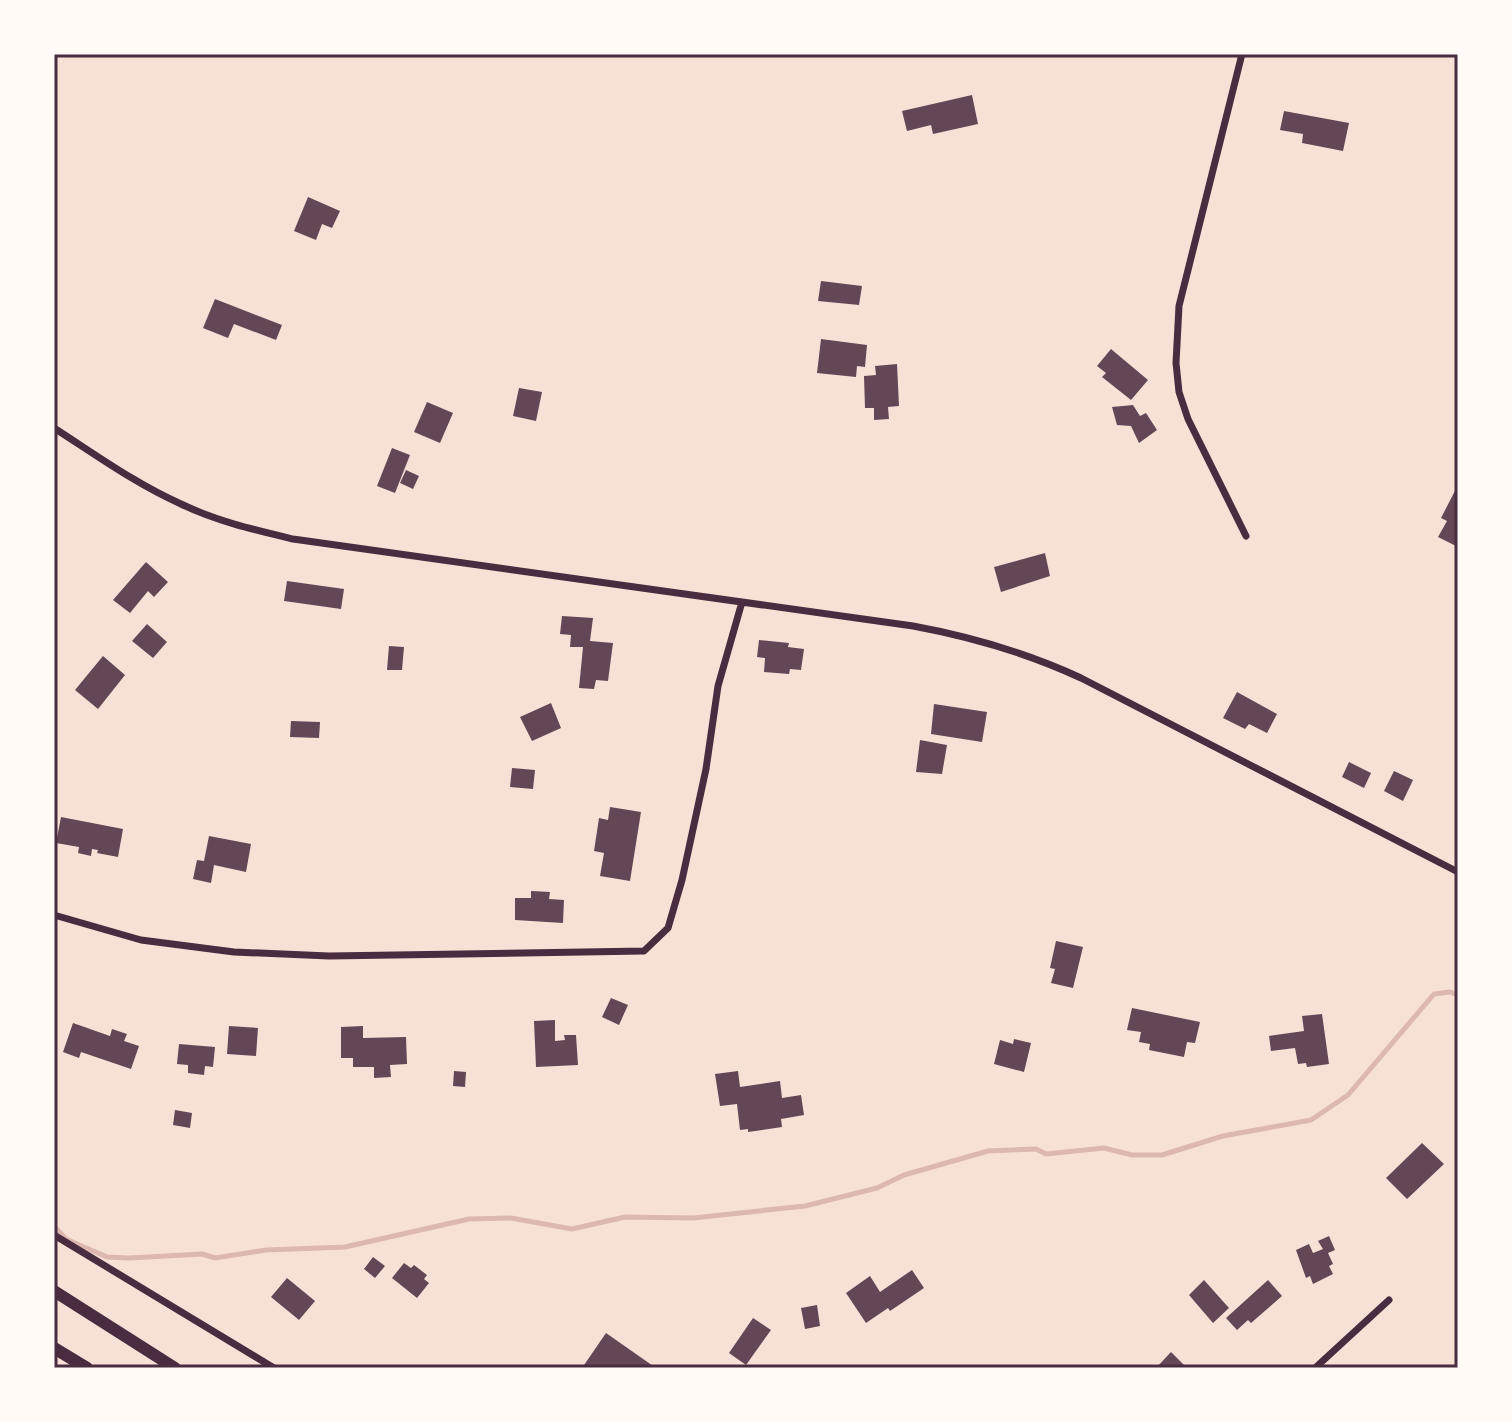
<svg xmlns="http://www.w3.org/2000/svg" width="1512" height="1422" font-family="Lato,sans-serif">
<style>
.lines{fill:none;stroke-linecap:round;stroke-linejoin:round}
.stream{stroke:#dcb8b0;stroke-width:5}
.building{fill:#644757}
.minor{stroke:#4a2c40;stroke-width:7}
.motorway{stroke:#4a2c40;stroke-width:12}
.neatline{fill:none;stroke:#4a2c40;stroke-width:3}
</style>
<rect width="100%" height="100%" fill="#f7e1d7"/>
<g class="lines">
<path class="stream" d="M54,1226L66,1239L107,1257L129,1258L202,1254L215,1258L266,1250L345,1247L469,1219L511,1218L572,1229L625,1217L693,1218L805,1206L877,1188L904,1175L988,1151L1036,1149L1046,1154L1104,1148L1132,1155H1162L1223,1136L1311,1120L1348,1095L1434,994L1450,992L1458,995"/>
</g>
<path class="building" d="M972,95L978,124L933,134L931,125L907,131L902,111Z
M1284,111L1349,123L1343,151L1302,143L1303,134L1280,130Z
M308,197L340,211L332,228L322,224L316,240L294,231Z
M821,281L862,286L859,305L818,301Z
M215,299L282,325L276,340L234,324L228,338L203,328Z
M821,339L867,345L865,367L857,366L856,377L817,373Z
M1111,349L1148,380L1131,400L1102,377L1106,373L1097,366Z
M897,364L899,406L888,407L889,419L874,420V408H865L864,376L876,375L875,366Z
M519,388L542,392L536,421L513,416Z
M427,402L453,413L440,443L414,432Z
M1133,405L1140,416L1146,413L1157,430L1139,443L1131,426L1117,425L1112,407Z
M392,448L410,455L395,493L377,486Z
M406,470L419,476L413,489L400,483Z
M1458,485V543L1456,546L1438,537L1447,521L1441,518Z
M1045,553L1050,576L1001,592L994,567Z
M146,562L168,582L154,597L148,591L130,613L113,600Z
M287,581L344,589L341,609L284,601Z
M562,616L593,618L590,641L613,643L608,681L596,680L594,689L579,688L583,647H570L571,635L560,634Z
M147,624L167,642L153,658L132,641Z
M759,640L789,643L788,647L804,649L801,670L790,669L789,674L764,672L765,658L757,657Z
M389,646L404,647L402,670H387Z
M103,656L125,675L98,709L75,690Z
M1237,692L1277,714L1267,733L1249,724L1245,729L1223,718Z
M551,703L561,728L532,741L520,717Z
M934,704L987,712L982,742L931,734Z
M291,721L320,722L319,738L290,737Z
M920,740L947,745L942,774L916,772Z
M1349,762L1371,773L1364,788L1342,777Z
M512,768L535,770L533,789L510,787Z
M1394,771L1413,780L1403,801L1384,791Z
M610,807L641,812L630,881L600,876L604,853L594,851L599,818L608,820Z
M61,817L123,829L118,857L97,853L98,850L92,849L91,856L78,853L79,847L56,843Z
M209,836L251,844L246,872L214,865L211,883L193,879L197,860L204,861Z
M531,891L550,892L549,899L564,900L563,923L515,920V898H531Z
M1056,941L1083,947L1073,988L1051,983L1055,969L1050,968Z
M611,998L628,1005L619,1025L602,1017Z
M1132,1008L1200,1022L1195,1043L1187,1042L1184,1057L1149,1050L1150,1044L1139,1042L1141,1032L1127,1030Z
M1322,1014L1329,1064L1307,1067L1306,1063L1298,1064L1295,1048L1271,1051L1269,1036L1304,1031L1302,1016Z
M555,1020V1041L565,1040L564,1035H576L578,1065L536,1067L534,1021Z
M73,1023L110,1036L112,1029L127,1034L124,1041L139,1046L131,1069L81,1052L79,1058L63,1052Z
M229,1026L258,1028L256,1056L227,1054Z
M363,1026V1038L406,1037L407,1064L390,1065L391,1077L374,1078V1067H353V1058H341V1027Z
M1014,1039L1031,1043L1024,1072L994,1064L1000,1040L1013,1044Z
M179,1044L215,1047L213,1067L205,1066L204,1075L188,1073V1065L177,1064Z
M454,1071L466,1072L465,1087L453,1086Z
M738,1071L740,1087L780,1081L782,1098L801,1095L804,1115L781,1119L782,1127L748,1132V1129L740,1130L737,1104L720,1106L715,1074Z
M175,1110L192,1113L190,1128L173,1125Z
M1422,1143L1444,1164L1407,1199L1386,1178Z
M1329,1236L1335,1250L1328,1253L1333,1264L1329,1266L1333,1274L1313,1284L1310,1276L1306,1278L1296,1250L1309,1244L1313,1253L1323,1249L1318,1241Z
M373,1257L385,1266L375,1278L364,1269Z
M404,1263L411,1268L414,1265L427,1275L424,1279L429,1283L417,1298L392,1278Z
M912,1270L924,1288L890,1311L888,1308L866,1323L846,1293L870,1276L880,1292Z
M287,1278L315,1301L299,1320L271,1297Z
M1204,1280L1229,1308L1213,1323L1189,1295Z
M1268,1280L1282,1296L1251,1323L1248,1320L1237,1330L1226,1318Z
M817,1305L820,1326L805,1329L801,1308Z
M753,1318L771,1330L746,1365L729,1353Z
M606,1333L656,1368H582Z
M1171,1352L1187,1368H1156Z"/>
<g class="lines">
<path class="minor" d="M1242,54L1179,306L1176,363L1179,392L1188,419L1246,536
M54,428C96,455 136,484 181,504C216,521 255,530 293,539L913,626C973,637 1027,653 1081,678L1458,872
M54,915L141,940L234,952L329,956L644,951L668,928L682,880L706,769L718,686L742,602
M54,1235L274,1368
M1315,1368L1389,1300"/>
<path class="motorway" d="M54,1291L175,1368
M54,1348L87,1368"/>
</g>
<rect width="1512" height="1422" fill="none" stroke="#fffaf5" stroke-width="112"/>
<rect x="56" y="56" width="1400" height="1310" class="neatline"/>
</svg>
